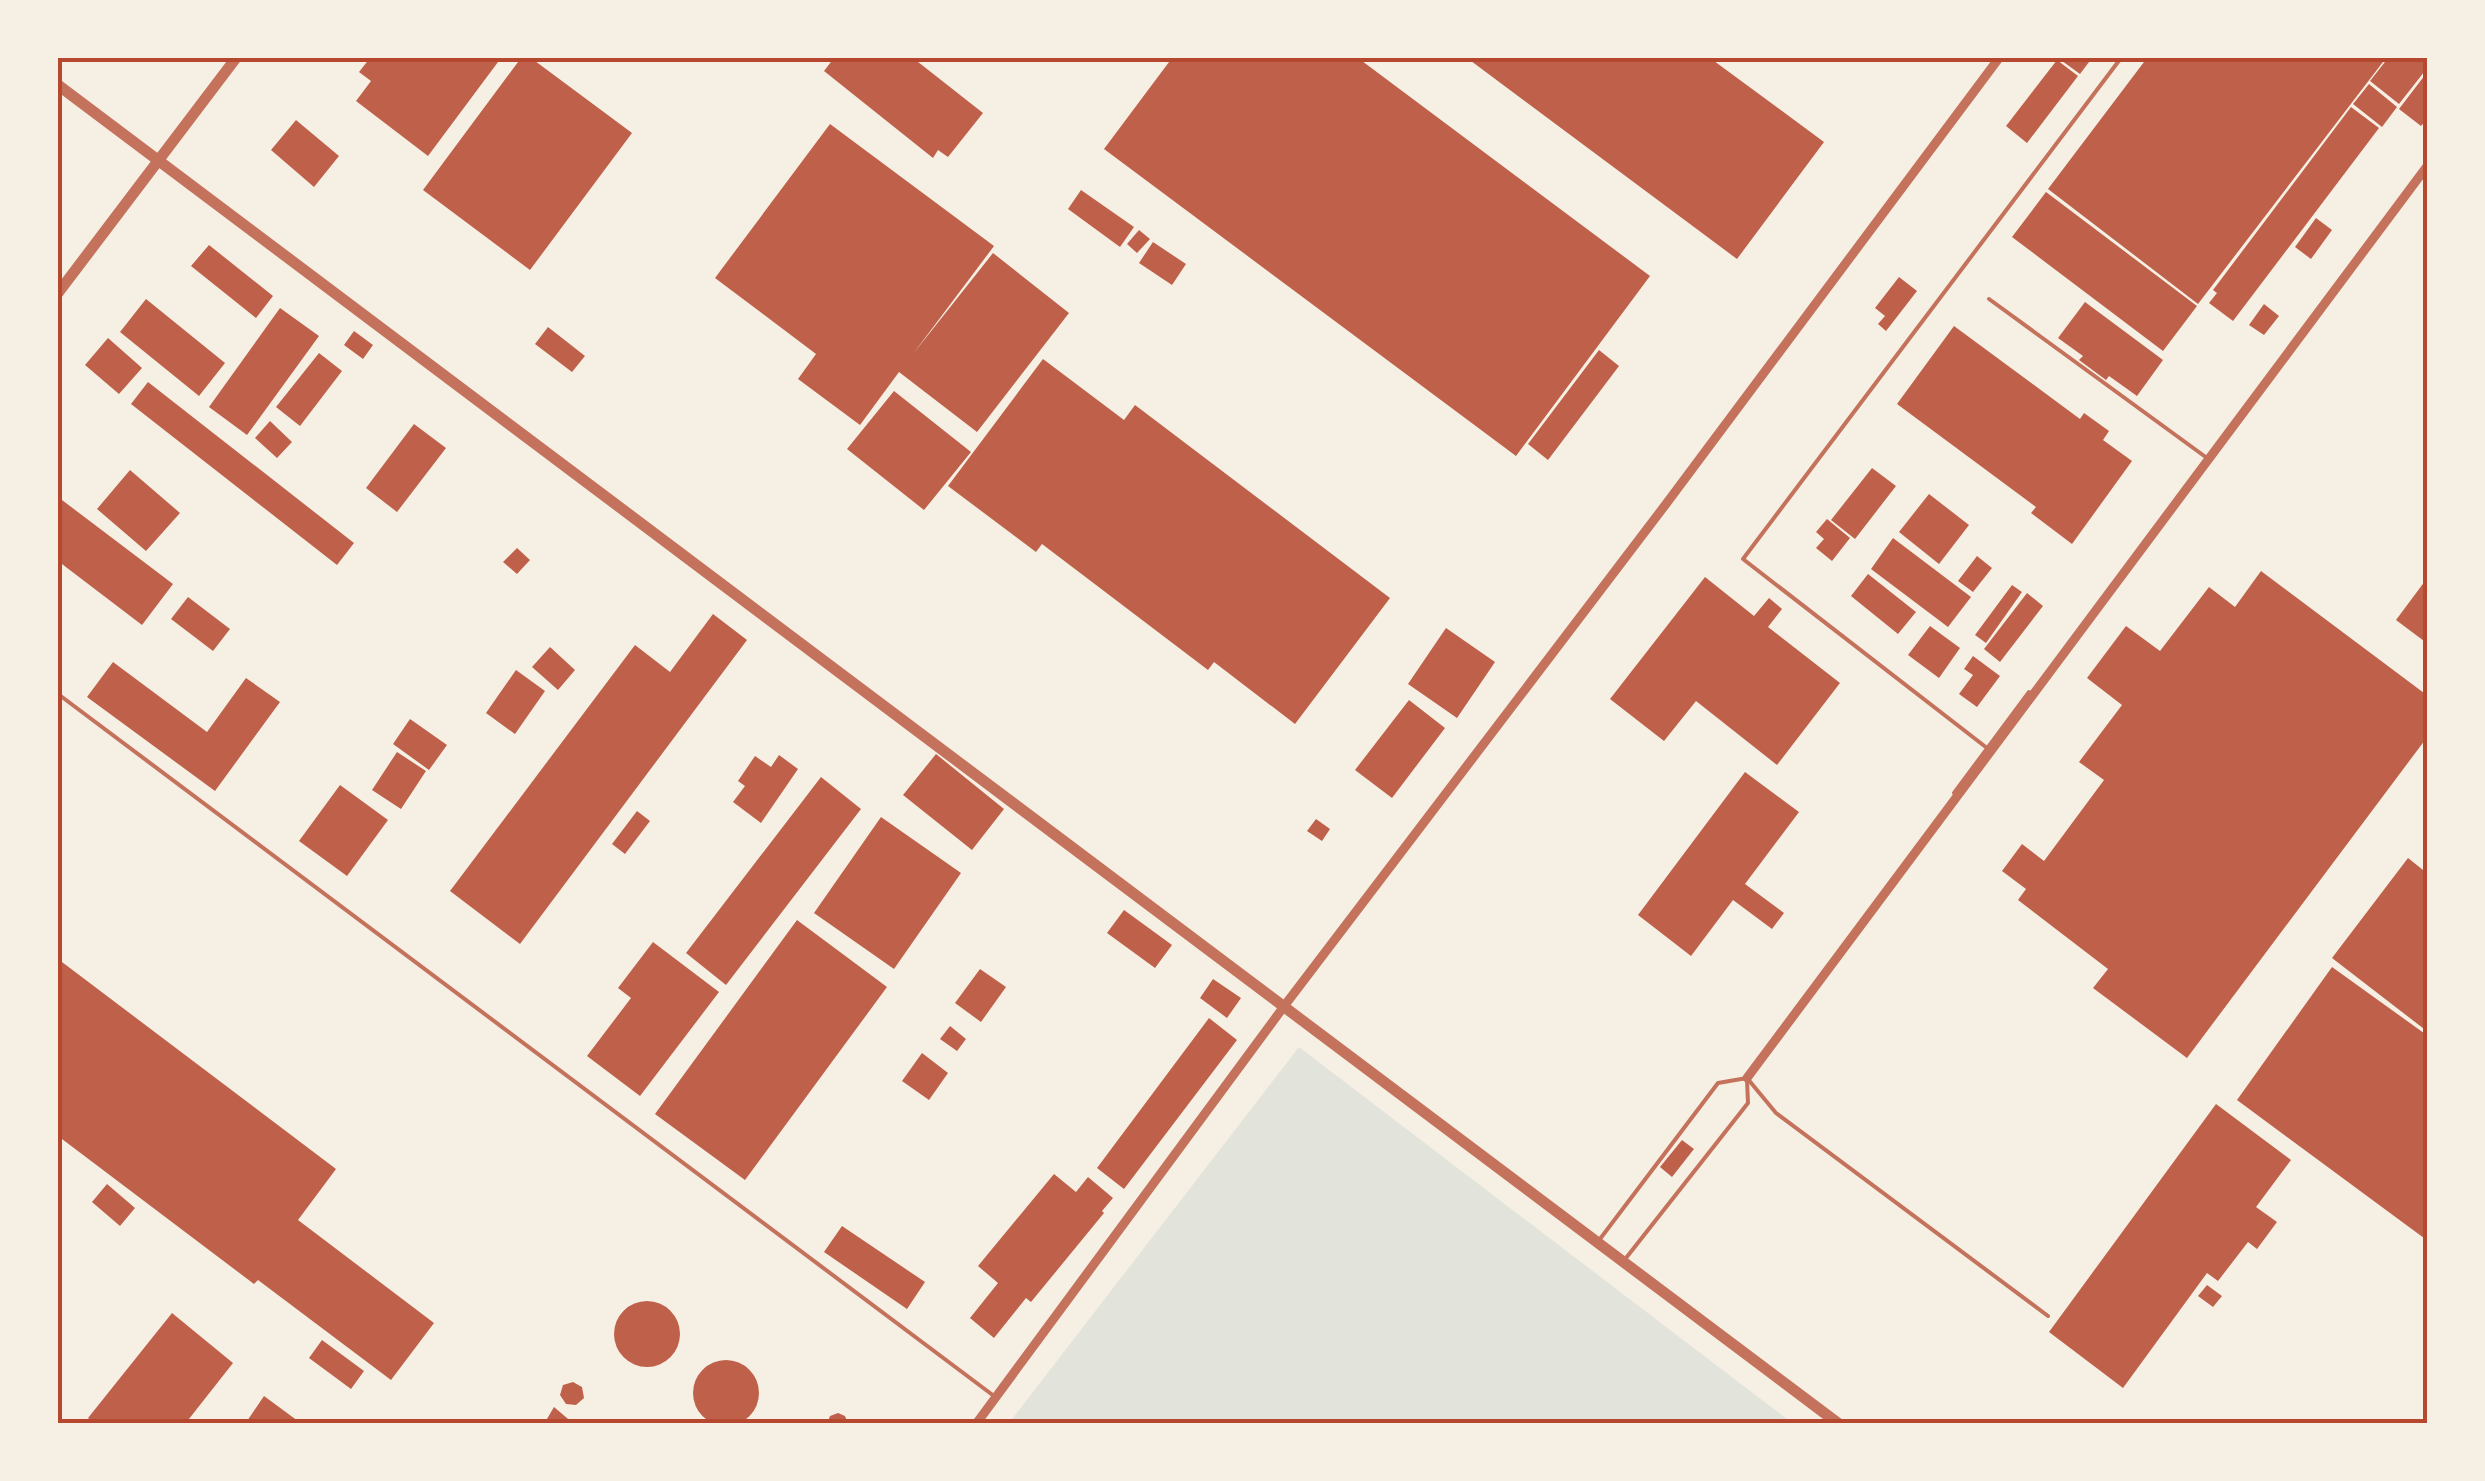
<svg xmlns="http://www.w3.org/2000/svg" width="2485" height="1481" font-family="Arial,sans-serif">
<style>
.green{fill:#e2e4dc}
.building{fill:#bf614a}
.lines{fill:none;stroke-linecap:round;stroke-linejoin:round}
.service{stroke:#c5725c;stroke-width:4}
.minor{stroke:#c5725c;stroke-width:9}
.tertiary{stroke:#c5725c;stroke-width:11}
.neatline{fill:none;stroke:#b5482f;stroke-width:4}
</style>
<rect width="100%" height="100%" fill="#f6efe4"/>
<path class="green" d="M1299,1047L1792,1423H1009Z"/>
<path class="building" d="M370,58H501L428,156L356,101L371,81L359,72Z
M521,58H531L632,133L530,270L423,190Z
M834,58H913L983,113L948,157L938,150L933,158L824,71Z
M1172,58H1358L1650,276L1516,456L1104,149Z
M1467,58H1710L1824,142L1737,259Z
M2058,58H2092L2080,74Z
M2147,58H2386L2198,304L2048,189Z
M2388,58H2428V67L2399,104L2370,81Z
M2057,60L2078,76L2027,143L2006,126Z
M2428,71V118L2421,126L2399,109Z
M2369,84L2397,107L2382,127L2353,104Z
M2351,107L2379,128L2233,321L2209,303L2217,293L2213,290Z
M296,120L339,156L314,187L271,150Z
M830,124L994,246L913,354L993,253L1069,313L977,432L899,372L860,425L798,379L816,354L715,278Z
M1081,190L1134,227L1120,247L1068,209Z
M2046,192L2197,306L2163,351L2012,237Z
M2316,218L2332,230L2311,259L2295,247Z
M1139,230L1150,239L1137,253L1127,244Z
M1153,242L1186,264L1172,285L1139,263Z
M209,245L273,296L256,318L191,266Z
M1899,277L1917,291L1886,331L1878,324L1885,316L1875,308Z
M146,299L225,363L199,396L120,332Z
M2085,302L2163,360L2137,396L2109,376L2106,380L2079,360L2083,356L2058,338Z
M2264,304L2279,316L2264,335L2249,325Z
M280,308L319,336L247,435L209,407Z
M1954,326L2080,419L2084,413L2109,431L2103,440L2132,461L2072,544L2031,513L2036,507L1897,404Z
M548,327L585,356L572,372L535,344Z
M354,331L373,345L363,359L344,345Z
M108,338L142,368L119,394L85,365Z
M1599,350L1619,366L1548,460L1528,444Z
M319,353L342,371L300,426L276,407Z
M1043,359L1124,420L1135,405L1390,598L1295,724L1214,662L1208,670L1042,544L1036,552L948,486Z
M148,382L354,543L337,565L131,404Z
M894,391L971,452L924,510L847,449Z
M270,421L292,442L277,458L255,438Z
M414,424L446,448L397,512L366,488Z
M1872,468L1896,486L1855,539L1831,520Z
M130,470L180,513L146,551L97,509Z
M1929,494L1969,525L1939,564L1899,532Z
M58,497L173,584L142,625L58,561Z
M1827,519L1850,538L1832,561L1816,548L1824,539L1816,532Z
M1893,538L1971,597L1948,627L1871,569Z
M517,548L530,560L517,574L503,562Z
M1977,556L1992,568L1973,592L1958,581Z
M2261,571L2428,696V736L2187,1058L2093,988L2108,969L2018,900L2026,889L2002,871L2022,844L2044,861L2104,780L2079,762L2122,705L2087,678L2126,626L2160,651L2209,587L2235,607Z
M1868,574L1916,612L1898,634L1851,596Z
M1705,577L1754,616L1769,598L1782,609L1768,627L1840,683L1777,765L1696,701L1664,741L1610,699Z
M2428,577V644L2396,620Z
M2012,585L2022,592L1986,643L1975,635Z
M2027,593L2043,606L2000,662L1984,649Z
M188,597L230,629L213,651L171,619Z
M713,614L747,640L520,944L450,891L635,645L670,672Z
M1930,626L1960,648L1939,678L1908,655Z
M1446,628L1495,662L1457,718L1408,684Z
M550,647L575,670L558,690L532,667Z
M1973,656L2000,676L1977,707L1959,694L1973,675L1964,669Z
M113,662L207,732L246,678L280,702L215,791L87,697Z
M516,670L545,691L515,734L486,713Z
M1409,700L1445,728L1392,798L1355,770Z
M410,719L447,745L429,770L393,744Z
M397,752L426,771L401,809L372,790Z
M936,754L1004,809L972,850L903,795Z
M779,755L798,769L761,823L733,802L745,786L738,781L755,756L771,767Z
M1745,772L1799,812L1745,884L1784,913L1772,929L1733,900L1691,956L1638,915Z
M821,777L861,809L726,985L686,953Z
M340,785L388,820L347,876L299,841Z
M637,811L650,821L625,854L612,844Z
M881,817L961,873L894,969L814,913Z
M1316,819L1330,829L1322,841L1307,831Z
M2408,858L2428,874V1032L2332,958Z
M1124,910L1172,945L1155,968L1107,933Z
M797,920L887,987L745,1180L655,1114Z
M653,942L719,992L640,1096L587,1056L631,998L618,988Z
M58,959L336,1169L298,1220L434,1323L391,1380L258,1280L254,1284L58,1136Z
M2332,967L2428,1036V1241L2237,1100Z
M980,969L1006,987L981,1022L955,1003Z
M1213,979L1241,998L1227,1018L1200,998Z
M1209,1018L1237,1040L1124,1189L1097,1168Z
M950,1026L966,1039L957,1051L940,1039Z
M922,1053L948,1073L929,1100L902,1081Z
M2216,1104L2291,1160L2256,1207L2277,1222L2257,1249L2248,1242L2218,1281L2207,1273L2123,1388L2049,1332Z
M1682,1140L1694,1149L1672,1177L1660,1167Z
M1054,1174L1076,1192L1088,1177L1113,1198L1102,1211L1104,1213L1031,1302L1026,1298L994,1338L970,1318L998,1283L978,1266Z
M107,1184L135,1208L120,1226L92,1202Z
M842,1226L925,1282L907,1309L824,1252Z
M2207,1285L2222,1296L2213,1307L2198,1296Z
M614 1334a33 33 0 1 1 66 0a33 33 0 1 1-66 0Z
M172,1313L233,1363L185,1424H95L88,1418Z
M322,1340L364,1371L351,1389L309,1358Z
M693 1393a33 33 0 1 1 66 0a33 33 0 1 1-66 0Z
M573,1382L582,1387L584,1398L576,1405L566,1404L560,1395L563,1385Z
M264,1396L302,1424H245Z
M554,1407L574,1424H544Z
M838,1413L845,1416L848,1424H827L830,1416Z"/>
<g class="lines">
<path class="service" d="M1989,299L2207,458
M58,694L994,1396
M1987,748L1743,559L2121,58
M1954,793L2029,692
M1600,1239L1718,1083L1747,1078L1776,1113L2048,1316
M1626,1258L1748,1103L1747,1080"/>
<path class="minor" d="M1747,1078L2428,165
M976,1424L1285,1005L1666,504L1999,58"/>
<path class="tertiary" d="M58,85L1839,1424
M58,293L236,58"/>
</g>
<rect width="2485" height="1481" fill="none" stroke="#f6efe4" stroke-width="120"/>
<rect x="60" y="60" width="2365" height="1361" class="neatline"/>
</svg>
